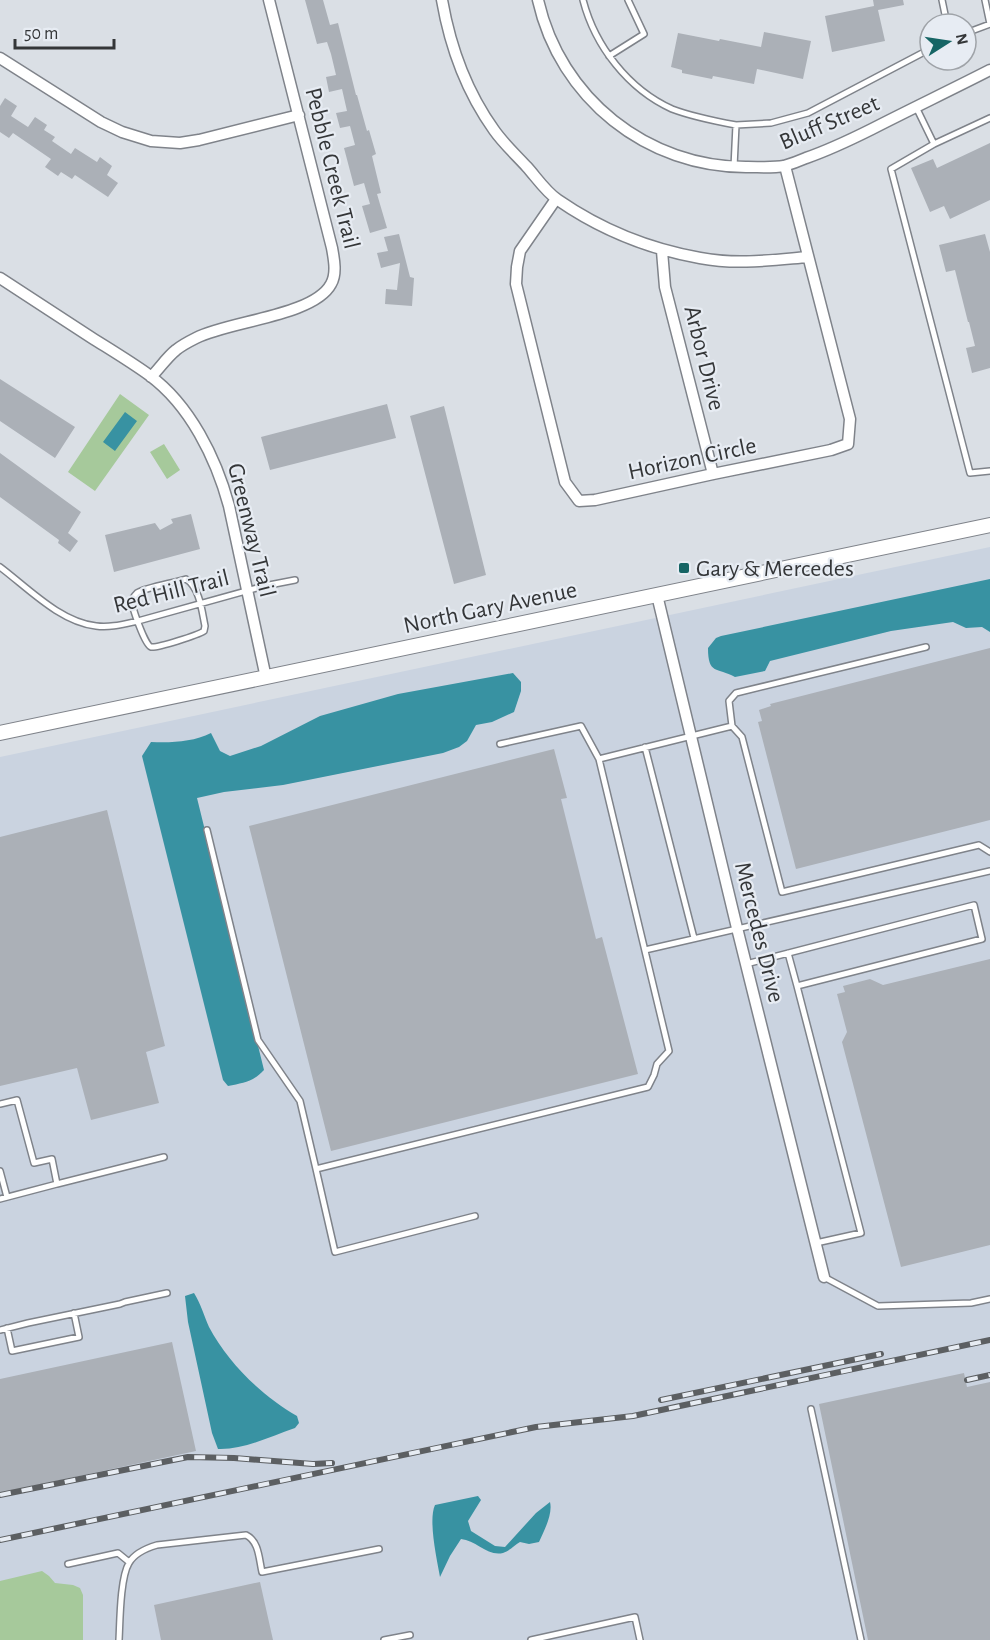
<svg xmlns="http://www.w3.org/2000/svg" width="990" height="1640" font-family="'Alegreya Sans',sans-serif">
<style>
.built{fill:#cad3e0}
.green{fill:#a6c99b}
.water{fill:#3892a2}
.building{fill:#abb0b7}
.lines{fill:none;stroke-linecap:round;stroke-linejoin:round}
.service-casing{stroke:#7f838a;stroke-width:8}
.minor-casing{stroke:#7f838a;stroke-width:13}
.tertiary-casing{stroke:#7f838a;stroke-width:16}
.service{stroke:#fff;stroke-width:5}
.minor{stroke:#fff;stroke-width:10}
.tertiary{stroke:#fff;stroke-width:14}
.rail-casing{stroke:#5c5f62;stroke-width:6}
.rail{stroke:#e7ecf3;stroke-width:4;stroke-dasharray:11;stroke-linecap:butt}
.poi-dot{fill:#166565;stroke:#e7ecf3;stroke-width:2}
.labels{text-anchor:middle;stroke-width:4.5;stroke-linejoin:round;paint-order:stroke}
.street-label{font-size:24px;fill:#343638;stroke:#e7ecf3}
.poi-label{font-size:24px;fill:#343638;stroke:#e7ecf3;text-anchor:start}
</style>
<rect width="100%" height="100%" fill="#dadfe5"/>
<path class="built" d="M990,547V1640H0V757Z"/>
<path class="green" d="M120,394L149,415L95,491L68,472Z
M164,444L180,470L167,479L150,452Z
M42,1571L49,1576L55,1583L73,1585L80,1588L83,1595V1640H0V1581Z"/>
<path class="water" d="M125,412L137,421L115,451L103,442Z
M990,579V632L982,627L966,628L953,622L891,631L770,661L765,671L735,677C717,667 708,675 708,648L716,638L721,636Z
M513,673L521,682V691L514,712L492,722L476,725L467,741L459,747L443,753L283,785L224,792L197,798L264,1070C253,1082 243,1083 228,1086L223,1080L142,756L151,742C171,743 193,742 211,733L220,751L230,756L261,746L320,716L398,694Z
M194,1293C201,1304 204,1316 209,1327C228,1363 262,1396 297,1416L299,1423L295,1428C271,1436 244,1450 218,1449L212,1433L188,1322L185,1296Z
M478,1496L481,1500L468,1521L471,1531L495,1546L505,1547L536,1513L550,1502C553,1514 544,1531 539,1542L529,1544L520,1542C515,1545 509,1551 503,1553C488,1557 476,1540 461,1539L450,1556L440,1577C437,1560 428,1520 435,1505Z"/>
<path class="building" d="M305,0H323L330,25L338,23L356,95H357L367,131L369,130L376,154L372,156L381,193L377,194L387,228L370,233L362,206L370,204L364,183L354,186L344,148L355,145L350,126L340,128L336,113L347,111L342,89L329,92L326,77L336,75L331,54L327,42L317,44Z
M873,0H903L904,5L878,10L885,41L832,52L825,16L874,6Z
M764,32L811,41L803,79L757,69L754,84L713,76L712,79L682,73V70L671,67L678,33L719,41L720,39L761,47Z
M5,98L17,106L11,116L28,127L35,117L47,125L44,130L55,137L52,141L71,154L75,148L97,162L100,157L112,166L107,175L118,183L108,197L75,175L72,179L61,172L58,176L45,167L51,159L13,133L9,138L0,132V106Z
M990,143V200L950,219L944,206L930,212L911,168L933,159L937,168Z
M399,234L410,277L414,278L412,306L385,304L386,289L397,290L400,263L381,268L377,253L388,251L384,237Z
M985,234L990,252V368L972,373L966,348L975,346L969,322H968L955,270L946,272L939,245Z
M0,379L75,427L55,458L0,421Z
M387,404L396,438L270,470L261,437Z
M444,406L486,575L454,584L410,416Z
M0,453L81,512L68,533L78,541L70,552L58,543L59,540L0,497Z
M191,514L200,549L114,572L105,535L155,523L160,530L173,523L171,519Z
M990,648V820L796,869L758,722L762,721L759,710L771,706L770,704Z
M554,749L567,798L561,799L596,939L602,937L638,1074L331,1151L249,826Z
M107,810L165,1046L146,1052L159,1103L91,1120L77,1068L0,1086V837Z
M990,959V1245L901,1267L842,1042L847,1032L837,994L845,992L843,986L870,979L883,985Z
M172,1342L196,1451L0,1493V1379Z
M964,1373L967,1387L990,1382V1640H868L819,1404Z
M260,1582L273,1640H161L154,1605Z"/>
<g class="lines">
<defs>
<path id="service" d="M583,0C595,46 628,89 672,109C693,117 714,121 736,125L734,167
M942,0L947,24
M985,0L990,24
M966,33L990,24
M609,56L644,34L628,0
M916,107L934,144L990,118
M736,125L771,123L808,113L930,49
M934,144L891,169L970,473L990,471
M0,567C28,588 60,622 96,626C110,628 124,624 138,621L264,586L295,580
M186,579C200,588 202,612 205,626L204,631C198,635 158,648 151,647C145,645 132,608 132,601C132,598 135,595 137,593C147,587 174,583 186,579Z
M732,726L729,701L736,693L926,647
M500,744L581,726L599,759
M645,747L694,938
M207,830L258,1040L300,1101L316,1169
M645,950L990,871
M788,953L797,986
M746,964L974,905L982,939L797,986L861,1233L816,1243
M0,1104L17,1100L34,1163L52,1159L57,1184L0,1199
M0,1171L7,1197
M57,1184L164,1157
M475,1216L335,1252L316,1169L648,1087L654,1075L657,1064L669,1051L599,759L732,726L742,737L782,892L979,845L990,852
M824,1277L878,1306L971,1303L990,1299
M7,1328L12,1351L79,1337L74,1313
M0,1330L28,1323L120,1304L125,1302L167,1293
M811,1409L861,1640
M68,1564L118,1553L129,1562
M119,1640C120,1622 120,1578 129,1563C134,1554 147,1548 157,1545L246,1535C259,1541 259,1559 262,1572L379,1549
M384,1640L410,1635
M531,1640L635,1617L640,1640"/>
<path id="minor" d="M442,0C450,46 466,91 494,130C503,143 516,155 527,167C536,177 546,192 558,200C600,229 649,249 700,258C736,265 772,260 808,257
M538,0C560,98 647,168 748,167C760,167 773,168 784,166C791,164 799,161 806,158C829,150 850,140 872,129C911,109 951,90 990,70
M0,58L101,122L122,132L151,141L180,143L199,140L299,115
M556,199L520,251L517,267L516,284L565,482L579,501L595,500L713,474L831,450L848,444L850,419L785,166
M662,251L665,287L713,474
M0,278C31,298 61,318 92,338C111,350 131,362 149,375C190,405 216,458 229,506L266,678
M151,377C160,368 167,357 176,350C182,345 190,341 196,338C229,321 314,316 331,284C337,274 334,259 332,248L269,0
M657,595L737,928L824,1277"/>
<path id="tertiary" d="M0,733L990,525"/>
</defs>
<use href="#service" class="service-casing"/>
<use href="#minor" class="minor-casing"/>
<use href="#tertiary" class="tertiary-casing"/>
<use href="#service" class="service"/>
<use href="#minor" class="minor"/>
<use href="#tertiary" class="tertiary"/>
<defs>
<path id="rail" d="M967,1380L990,1375
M661,1400L881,1354
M0,1495L188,1457L234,1458L313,1464L332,1463
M0,1540L536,1427L633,1416L990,1340"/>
</defs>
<use href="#rail" class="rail-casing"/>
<use href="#rail" class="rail"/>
</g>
<rect class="poi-dot" x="678" y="562" width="12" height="12" rx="3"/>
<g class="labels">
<g class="street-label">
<text transform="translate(829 122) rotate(-23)" y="8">Bluff Street</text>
<text transform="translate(333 168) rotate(76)" y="8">Pebble Creek Trail</text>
<text transform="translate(705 358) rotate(76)" y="8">Arbor Drive</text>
<text transform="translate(692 458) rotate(-12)" y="8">Horizon Circle</text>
<text transform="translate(252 530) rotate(76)" y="8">Greenway Trail</text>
<text transform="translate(171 591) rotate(-14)" y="8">Red Hill Trail</text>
<text transform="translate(490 607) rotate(-12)" y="8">North Gary Avenue</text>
<text transform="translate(760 932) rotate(76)" y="8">Mercedes Drive</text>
</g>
<g class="poi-label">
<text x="696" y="576">Gary &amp; Mercedes</text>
</g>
</g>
<g transform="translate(948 42) rotate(78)"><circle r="28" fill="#e7ecf3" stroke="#9fa3a8" stroke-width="1.5"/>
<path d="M0-4.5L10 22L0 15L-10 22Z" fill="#166565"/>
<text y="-9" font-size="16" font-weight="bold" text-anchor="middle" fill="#343638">N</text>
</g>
<path d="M15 39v9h99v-9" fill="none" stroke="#343638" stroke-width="3"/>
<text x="24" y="39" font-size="18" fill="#343638" stroke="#e7ecf3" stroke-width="4.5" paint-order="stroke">50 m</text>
</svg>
